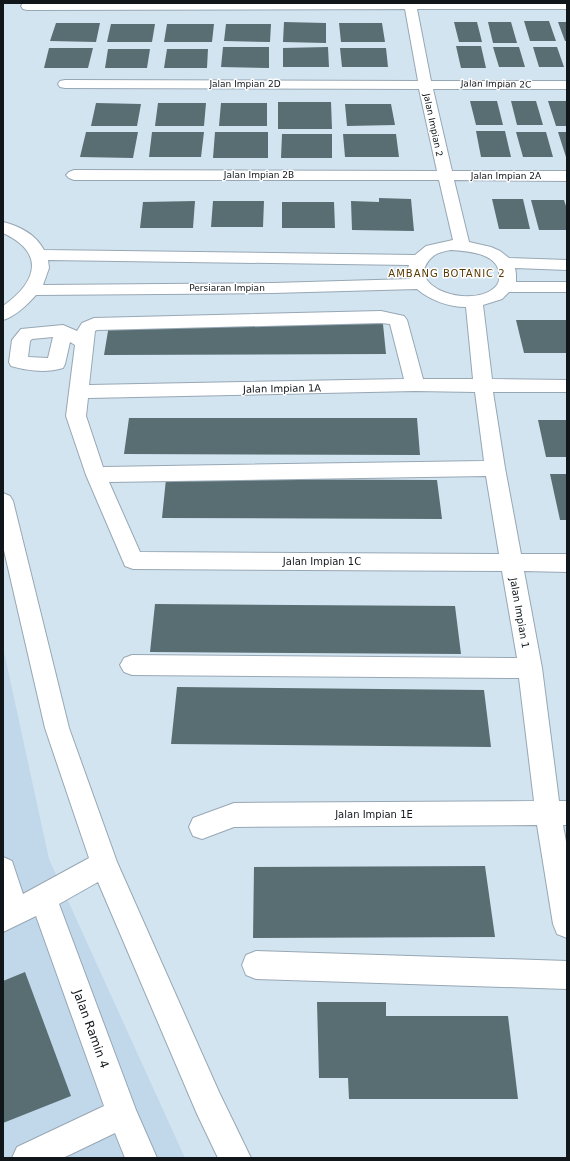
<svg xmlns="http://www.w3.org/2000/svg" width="570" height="1161" font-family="'DejaVu Sans',sans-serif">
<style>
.built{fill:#c1d8eb}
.building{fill:#596e72}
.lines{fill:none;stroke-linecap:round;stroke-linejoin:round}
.minor-casing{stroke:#97a7b4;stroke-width:2}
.minor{fill:#fff;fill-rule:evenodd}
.labels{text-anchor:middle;stroke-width:3;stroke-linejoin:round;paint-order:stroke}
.far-street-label{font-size:9px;fill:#10161a;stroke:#fff}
.far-quarter-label{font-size:10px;letter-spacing:1px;fill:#593800;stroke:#fff}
.street-label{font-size:10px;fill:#10161a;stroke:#fff}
.near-street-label{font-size:12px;fill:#10161a;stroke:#fff}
</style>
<rect width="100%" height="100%" fill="#d3e4f1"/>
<path class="built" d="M3,647L49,859L185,1158H3Z"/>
<path class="building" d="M524,21H549L556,41H530Z
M284,22L326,23V43L283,42Z
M454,22H477L482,42H459Z
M488,22H511L517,43H493Z
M558,22H567V41H565Z
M56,23H100L96,42L50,41Z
M339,23H382L385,42H341Z
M111,24H155L152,42H107Z
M167,24H214L212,42H164Z
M226,24H271L270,42L224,41Z
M456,46H481L486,68H461Z
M223,47H269V68L221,67Z
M328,47L329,67H283V48Z
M493,47H519L525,67H499Z
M533,47H557L564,67H539Z
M49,48H93L88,68H44Z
M340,48H386L388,67H342Z
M108,49H150L147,68H105Z
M167,49H208L207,68H164Z
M470,101H497L503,125H476Z
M511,101H536L543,125H517Z
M548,101H567V126H556Z
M278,102H331L332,129H278Z
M96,103L141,104L137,126H91Z
M158,103H206L204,126H155Z
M221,103H267V126H219Z
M345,104H391L395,125L347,126Z
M476,131H505L511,157H481Z
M86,132H138L133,158L80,157Z
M152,132H204L201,157H149Z
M215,132H268V158H213Z
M516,132H546L553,157H523Z
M558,132H567V157H566Z
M282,134H332V158H281Z
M343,134H396L399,157H345Z
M379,198L411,199L414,231L352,230L351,201L379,202Z
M492,199H523L530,229H499Z
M531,200H564L567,209V230H539Z
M195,201L193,228H140L143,202Z
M213,201H264L263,227H211Z
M282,202H334L335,228H282Z
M516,320H567V353H524Z
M383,324L386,354L104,355L109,325Z
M129,418H417L420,455L124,454Z
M538,420H567V457H546Z
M550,474H567V520H560Z
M166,479L437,480L442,519L162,518Z
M155,604L455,606L461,654L150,652Z
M177,687L484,690L491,747L171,744Z
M485,866L495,937L253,938L254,867Z
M25,972L71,1096L3,1123V981Z
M317,1002H386V1016H508L518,1099H349L348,1078H319Z"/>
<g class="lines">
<defs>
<path id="minor" d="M23,3H567V9H417L431,81H567V89H433L452,171H567V181L454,180L469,242L491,247L500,251L509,258L567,260V270L515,268L516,274V282H567V292H509L502,299L483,305L492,379L567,380V392H493L505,468L521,554H567V572L524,571L542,668L559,801H567V825H563L567,847V938L557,934L553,924L537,825L234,827L202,839L193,836L189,827L193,818L234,803L534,801L519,678L132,675L124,672L120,665L124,658L132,655L517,658L502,571L133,569L125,566L86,475L66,416L75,345L70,342L65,364L63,368C47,373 27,371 11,366L9,362L12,340L21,329L63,325L77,331L82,323L94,318L381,311L404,316L407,320L423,379H473L466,307C448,307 430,300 417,289L273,293L36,295C27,305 16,316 3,320V306C37,282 46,253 3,233V222C20,226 36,235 44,250L415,255L426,246L453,240L439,180H74L69,178L66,175L69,172L74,170L437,171L419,89L65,88L60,87L58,84L60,81L65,80L418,81L405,9L27,10L23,9L21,6ZM451,250C467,251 497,253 499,273C500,277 499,282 497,285C483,303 440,298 427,280C426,278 425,275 423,272C428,257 436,252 451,250ZM48,260L409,265L407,272L410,279L273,283L43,285L49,268ZM381,323L390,324L404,379L89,385L95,331L97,330ZM53,337L48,358L28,357L30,341L32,339ZM415,391L475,392L484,461L103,467L86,416L88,398ZM486,476L499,554L140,552L109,482Z
M3,493L10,496L13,501L69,728L117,862L219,1092L251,1158H218L197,1114L98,882L59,904L136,1110L157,1158H125L115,1133L63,1158H12L17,1147L104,1106L36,916L3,932V857L12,861L23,894L89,858L45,728L3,546Z
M256,951L567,961V989L256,979L246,975L242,965L246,955Z"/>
</defs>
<use href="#minor" class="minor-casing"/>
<use href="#minor" class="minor"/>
</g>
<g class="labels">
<g class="far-street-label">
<text x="245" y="87">Jalan Impian 2D</text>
<text transform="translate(496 84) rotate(1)" y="3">Jalan Impian 2C</text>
<text transform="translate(433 125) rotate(78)" y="3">Jalan Impian 2</text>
<text x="259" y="178">Jalan Impian 2B</text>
<text x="506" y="179">Jalan Impian 2A</text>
<text x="227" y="291">Persiaran Impian</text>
</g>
<g class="far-quarter-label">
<text x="447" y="277">AMBANG BOTANIC 2</text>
</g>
<g class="street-label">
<text transform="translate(282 388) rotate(-1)" y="4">Jalan Impian 1A</text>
<text x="322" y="565">Jalan Impian 1C</text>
<text transform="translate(520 613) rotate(80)" y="4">Jalan Impian 1</text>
<text x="374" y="818">Jalan Impian 1E</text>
</g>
<g class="near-street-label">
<text transform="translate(91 1029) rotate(70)" y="4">Jalan Ramin 4</text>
</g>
</g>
<rect width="570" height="1161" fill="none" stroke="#10161a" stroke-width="8"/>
</svg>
